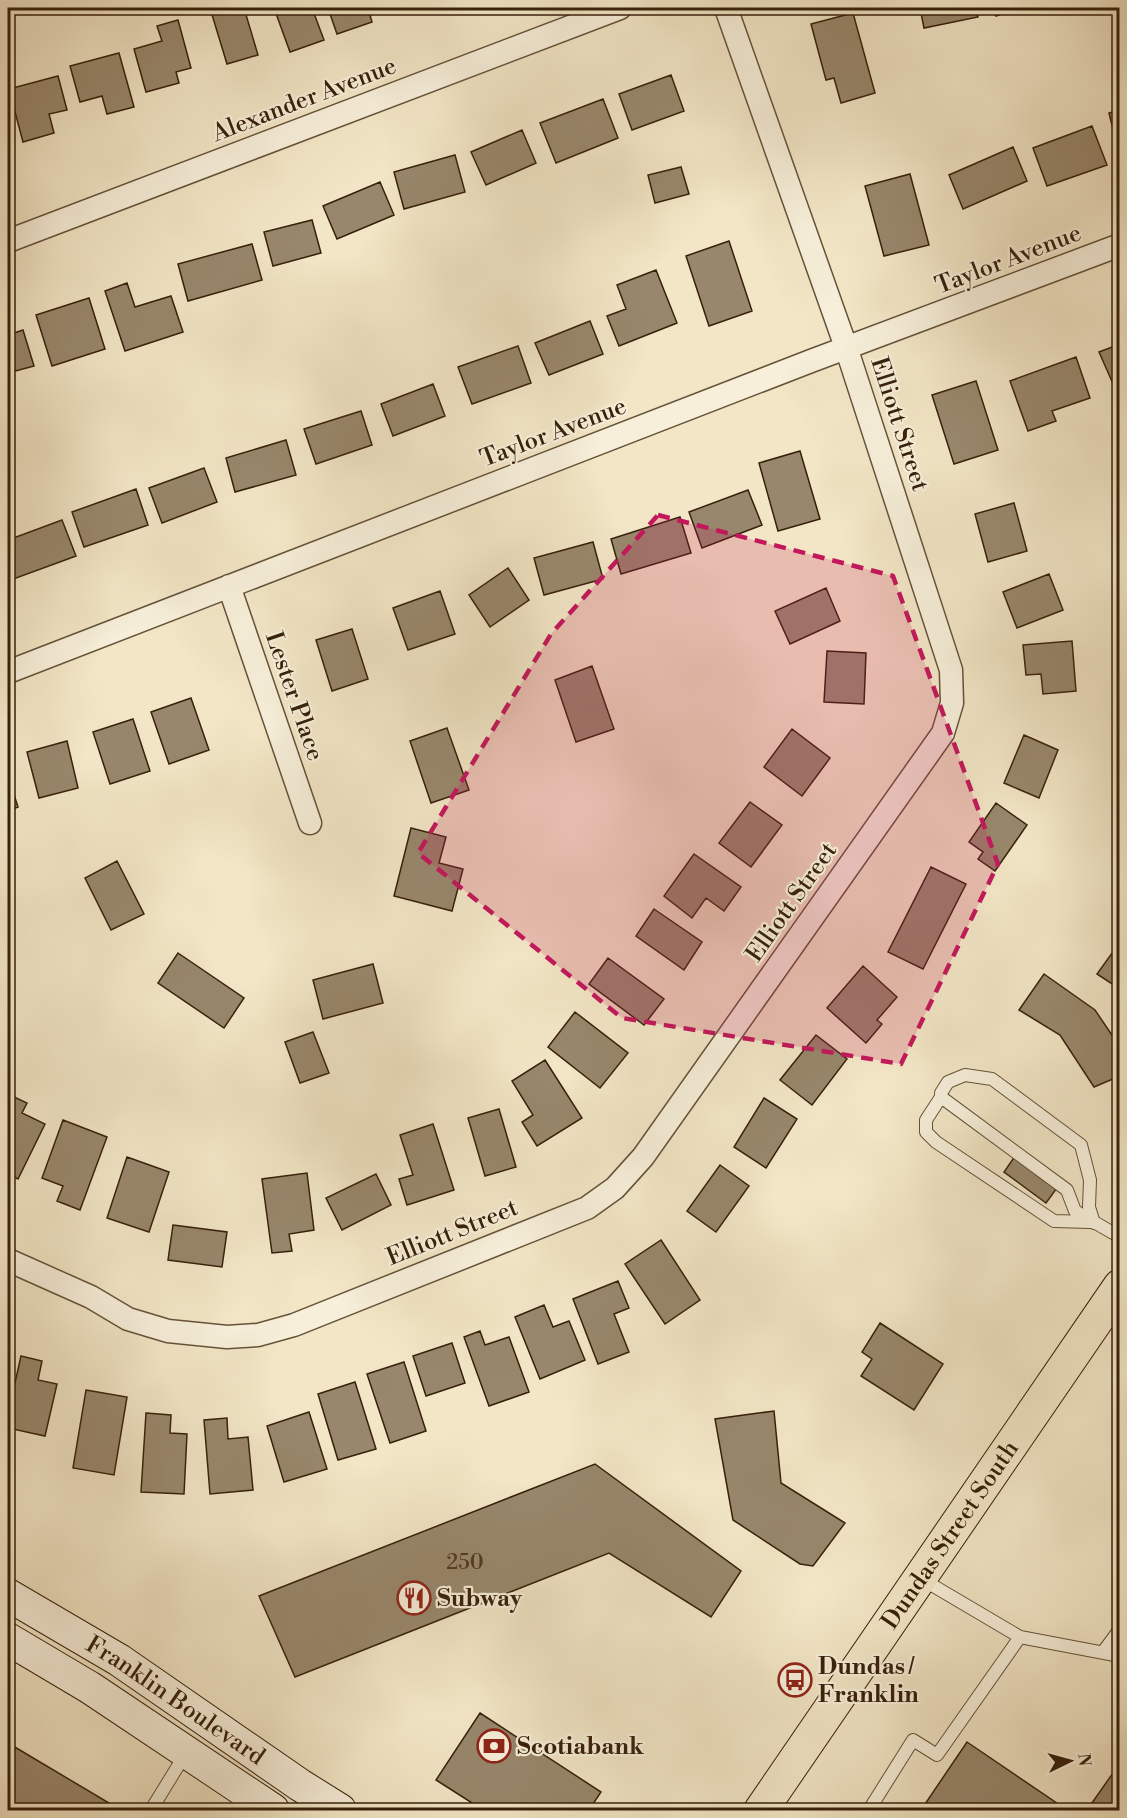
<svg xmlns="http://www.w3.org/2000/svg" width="1127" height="1818" font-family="'Libre Bodoni',serif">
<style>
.building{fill:#98876c;stroke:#36200a;stroke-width:1.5}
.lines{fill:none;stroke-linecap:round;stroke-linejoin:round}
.lane-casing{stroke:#655239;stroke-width:14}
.street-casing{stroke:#655239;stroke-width:25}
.secondary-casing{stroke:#36200a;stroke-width:34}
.primary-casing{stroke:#36200a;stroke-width:35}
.lane{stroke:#f7efda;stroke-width:12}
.street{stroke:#f7efda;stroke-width:22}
.secondary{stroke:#f7efda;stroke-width:32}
.primary{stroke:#f2e6c6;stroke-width:33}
.marked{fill:#c2185b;fill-opacity:0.2;stroke:#c2185b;stroke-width:4.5;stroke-dasharray:12 8;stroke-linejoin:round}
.labels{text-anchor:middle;stroke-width:4.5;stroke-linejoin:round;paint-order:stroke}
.number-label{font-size:21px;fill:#4e3a22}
.street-label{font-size:24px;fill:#36200a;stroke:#f7efda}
.poi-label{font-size:24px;font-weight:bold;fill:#36200a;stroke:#f7efda;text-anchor:start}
</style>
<rect width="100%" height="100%" fill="#f2e6c6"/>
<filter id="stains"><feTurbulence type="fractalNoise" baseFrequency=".00333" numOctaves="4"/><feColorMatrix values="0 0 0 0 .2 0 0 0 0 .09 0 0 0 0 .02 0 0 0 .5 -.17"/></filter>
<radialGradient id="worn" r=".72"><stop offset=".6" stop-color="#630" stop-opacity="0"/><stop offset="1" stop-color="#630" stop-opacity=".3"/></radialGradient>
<path class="building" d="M210,8H244L258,55L227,64Z
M274,8H312L324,40L290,52Z
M328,8H368L372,22L337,34Z
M920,8H976L978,17L924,28Z
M993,8H1020L996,16Z
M853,13L875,93L841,103L834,78L826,80L811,24Z
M178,20L191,68L176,72L179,83L146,92L134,49L162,41L157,26Z
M119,53L134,107L107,114L102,96L80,102L70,66Z
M671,75L684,111L632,130L619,94Z
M58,76L67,110L49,114L54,133L23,142L9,89Z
M603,99L618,138L556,163L540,123Z
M1120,110V149L1118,150L1109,113Z
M1092,126L1107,165L1047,186L1033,148Z
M522,130L536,163L486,185L471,152Z
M1013,147L1027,181L963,209L949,175Z
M455,155L465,192L404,209L394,172Z
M681,167L689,194L655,203L648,175Z
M910,174L929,245L884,256L865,186Z
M380,182L394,215L337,239L323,206Z
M312,220L321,253L273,266L264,232Z
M729,241L752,311L709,326L686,256Z
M252,244L262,280L188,301L178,264Z
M656,270L677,323L619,346L607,316L626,309L617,285Z
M127,283L135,307L171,296L183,332L125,351L105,291Z
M89,298L105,349L52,366L36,315Z
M590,321L603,354L549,375L535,343Z
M23,330L34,366L8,373V335Z
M1120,344V383L1114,386L1099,352Z
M518,346L531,383L472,404L458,367Z
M1076,357L1090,398L1052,411L1056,421L1028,431L1010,381Z
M976,381L998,450L954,464L932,395Z
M433,384L445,416L393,436L381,404Z
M361,411L372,445L316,464L304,429Z
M286,440L296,475L235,492L226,458Z
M800,451L820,519L778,531L759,463Z
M204,468L217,502L162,523L149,488Z
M136,489L148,525L84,547L72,512Z
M748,490L762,525L702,548L689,512Z
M1014,503L1027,551L988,562L975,514Z
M680,517L691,553L621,574L611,539Z
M62,520L76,556L8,581V540Z
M593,542L603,579L544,595L534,558Z
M508,568L529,600L490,627L469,595Z
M1049,574L1063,610L1017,628L1003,592Z
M826,588L840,621L790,644L775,611Z
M440,591L455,634L408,650L393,608Z
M352,629L368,679L332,691L316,640Z
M1072,641L1076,691L1043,694L1041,674L1026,675L1023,645Z
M827,651L866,653L864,704L824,702Z
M592,666L614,729L576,742L555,680Z
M191,698L209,750L169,764L151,712Z
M133,719L150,771L110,784L93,732Z
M447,728L469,790L431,803L410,741Z
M792,729L830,758L802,796L764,767Z
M1024,735L1058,750L1039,798L1004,783Z
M67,741L78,788L39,798L27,752Z
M8,776L18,807L8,811Z
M750,802L782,825L751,867L719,843Z
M996,803L1027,825L995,871L978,859L983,852L969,842Z
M411,828L446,837L439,863L463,869L452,911L394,896Z
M694,854L741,887L724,911L706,898L692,918L664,896Z
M117,861L144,914L111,930L85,878Z
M931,867L966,884L923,969L888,952Z
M654,909L702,942L684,970L636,936Z
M1120,942V989L1097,974Z
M178,953L244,998L224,1028L158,983Z
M608,958L664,999L644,1025L589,984Z
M373,964L383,1003L323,1019L313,980Z
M863,966L897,997L877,1020L882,1024L866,1043L827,1008Z
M1044,974L1095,1010L1120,1047V1076L1094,1087L1060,1035L1019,1010Z
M575,1012L628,1053L600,1088L548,1047Z
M313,1032L329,1073L300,1083L285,1042Z
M816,1035L847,1059L812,1105L780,1080Z
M545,1060L582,1118L537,1146L522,1122L533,1115L512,1081Z
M10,1095L27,1103L22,1113L45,1124L18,1179L8,1174V1100Z
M764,1098L797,1119L766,1168L734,1147Z
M499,1109L516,1167L485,1176L468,1118Z
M63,1120L107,1137L80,1210L57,1201L63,1186L42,1178Z
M433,1124L454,1190L407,1205L399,1179L413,1175L400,1135Z
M1015,1156L1057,1188L1046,1203L1004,1172Z
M127,1157L169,1172L149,1232L107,1218Z
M720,1165L749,1186L716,1232L687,1211Z
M307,1173L314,1230L289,1234L292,1251L272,1253L262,1179Z
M376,1174L391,1205L342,1230L326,1198Z
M173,1225L227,1232L222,1267L168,1260Z
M661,1240L700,1300L665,1324L625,1264Z
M618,1281L629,1308L614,1314L629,1352L598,1364L573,1299Z
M544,1305L553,1327L569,1321L585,1360L540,1379L515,1317Z
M880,1323L943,1364L914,1410L861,1376L872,1359L862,1352Z
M480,1331L485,1345L509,1337L529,1392L489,1406L464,1337Z
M452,1343L465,1383L426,1396L413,1356Z
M21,1356L42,1361L38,1380L57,1384L45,1436L8,1428V1414Z
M404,1362L426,1431L390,1443L367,1374Z
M355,1382L376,1449L338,1460L318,1394Z
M86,1390L127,1397L114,1475L73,1468Z
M774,1411L781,1483L845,1523L813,1566L800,1564L733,1520L715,1419Z
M309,1412L327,1469L284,1482L267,1426Z
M146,1413L171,1415L170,1433L187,1434L184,1494L141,1492Z
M227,1418L228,1439L248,1437L253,1490L210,1494L204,1420Z
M595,1464L741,1571L711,1617L609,1553L295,1677L259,1596Z
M480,1713L601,1792L589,1810H483L436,1780Z
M967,1742L1067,1810H921Z
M8,1743L119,1809L118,1810H8Z
M1120,1763V1810H1087Z"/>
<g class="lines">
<defs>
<path id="lane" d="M941,1097L926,1120V1132L936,1142L1054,1221L1090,1222
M1094,1223L1089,1207L1090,1180L1081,1145L992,1079L965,1075L948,1082L941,1093V1097L1067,1190L1075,1211L1120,1237
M920,1578L1020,1637L1120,1656
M1103,1652L1120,1629
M151,1810L186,1753
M869,1810L913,1740L937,1755L1020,1637"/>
<path id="street" d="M8,241L620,8
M229,586L310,823
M8,672L811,361L1120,245
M8,1260L91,1297L128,1319L168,1331L227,1337L258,1335L294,1325L587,1208L615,1188L643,1157L943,733L952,703L951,670L846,347L726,8"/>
<g id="secondary">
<path id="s1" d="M8,1595L119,1660L300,1785L340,1810"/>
<path d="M8,1639L89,1687L273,1810"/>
</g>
<g id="primary">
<path id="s2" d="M761,1810L1120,1286"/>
</g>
</defs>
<use href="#lane" class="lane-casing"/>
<use href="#street" class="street-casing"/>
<use href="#secondary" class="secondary-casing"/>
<use href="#primary" class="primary-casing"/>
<use href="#lane" class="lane"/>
<use href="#street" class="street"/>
<use href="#secondary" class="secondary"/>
<use href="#primary" class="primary"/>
</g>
<path class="marked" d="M658,515L893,576L998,864L901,1064L622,1018L418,853L551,634Z"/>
<defs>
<symbol id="restaurant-ring" viewBox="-11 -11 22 22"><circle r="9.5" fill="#f7efda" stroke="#8f2418" stroke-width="1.5"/><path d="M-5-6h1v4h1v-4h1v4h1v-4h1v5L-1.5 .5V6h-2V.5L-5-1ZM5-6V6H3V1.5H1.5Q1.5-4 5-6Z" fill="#8f2418"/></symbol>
<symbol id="bus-ring" viewBox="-11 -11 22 22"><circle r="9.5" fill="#f7efda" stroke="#8f2418" stroke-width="1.5"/><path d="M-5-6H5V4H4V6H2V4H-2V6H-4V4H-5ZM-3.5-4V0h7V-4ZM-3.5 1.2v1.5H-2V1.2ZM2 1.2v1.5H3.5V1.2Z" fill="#8f2418"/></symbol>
<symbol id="bank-ring" viewBox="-11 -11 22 22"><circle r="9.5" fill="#f7efda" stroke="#8f2418" stroke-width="1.5"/><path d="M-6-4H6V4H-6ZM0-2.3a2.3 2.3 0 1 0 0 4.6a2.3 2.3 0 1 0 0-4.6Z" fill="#8f2418"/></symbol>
</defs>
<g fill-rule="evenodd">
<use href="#restaurant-ring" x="395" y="1579" width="38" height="38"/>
<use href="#bus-ring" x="776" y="1661" width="38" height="38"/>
<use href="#bank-ring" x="475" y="1727" width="38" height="38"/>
</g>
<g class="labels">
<g class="number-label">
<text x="465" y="1569">250</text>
</g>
<g class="street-label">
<text transform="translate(304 99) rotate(-21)" y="8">Alexander Avenue</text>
<text transform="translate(1008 259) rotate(-21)" y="8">Taylor Avenue</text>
<text transform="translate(900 424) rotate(72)" y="8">Elliott Street</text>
<text transform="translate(553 432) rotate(-21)" y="8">Taylor Avenue</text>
<text transform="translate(295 696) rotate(71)" y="8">Lester Place</text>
<text transform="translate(791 902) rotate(-55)" y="8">Elliott Street</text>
<text transform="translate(452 1232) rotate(-22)" y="8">Elliott Street</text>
<text dy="8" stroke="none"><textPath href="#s2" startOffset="334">Dundas Street South</textPath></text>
<text dy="8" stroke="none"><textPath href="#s1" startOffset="198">Franklin Boulevard</textPath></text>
</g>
<g class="poi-label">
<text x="437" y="1606">Subway</text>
<text x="818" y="1674">Dundas /<tspan x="818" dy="28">Franklin</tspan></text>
<text x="517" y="1754">Scotiabank</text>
</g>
</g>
<rect width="1127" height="1818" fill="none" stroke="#f2e6c6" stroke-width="30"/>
<rect x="9" y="9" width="1109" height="1800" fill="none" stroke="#36200a" stroke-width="3"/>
<rect x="15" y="15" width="1097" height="1788" fill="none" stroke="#36200a" stroke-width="1.5"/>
<g transform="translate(1070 1761) rotate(85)" stroke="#f7efda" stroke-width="4.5" paint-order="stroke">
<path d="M0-4.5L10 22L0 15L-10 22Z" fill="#36200a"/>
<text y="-9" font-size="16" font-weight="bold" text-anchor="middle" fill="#36200a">N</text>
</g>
<rect width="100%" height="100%" filter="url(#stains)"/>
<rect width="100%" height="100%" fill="url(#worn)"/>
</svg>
